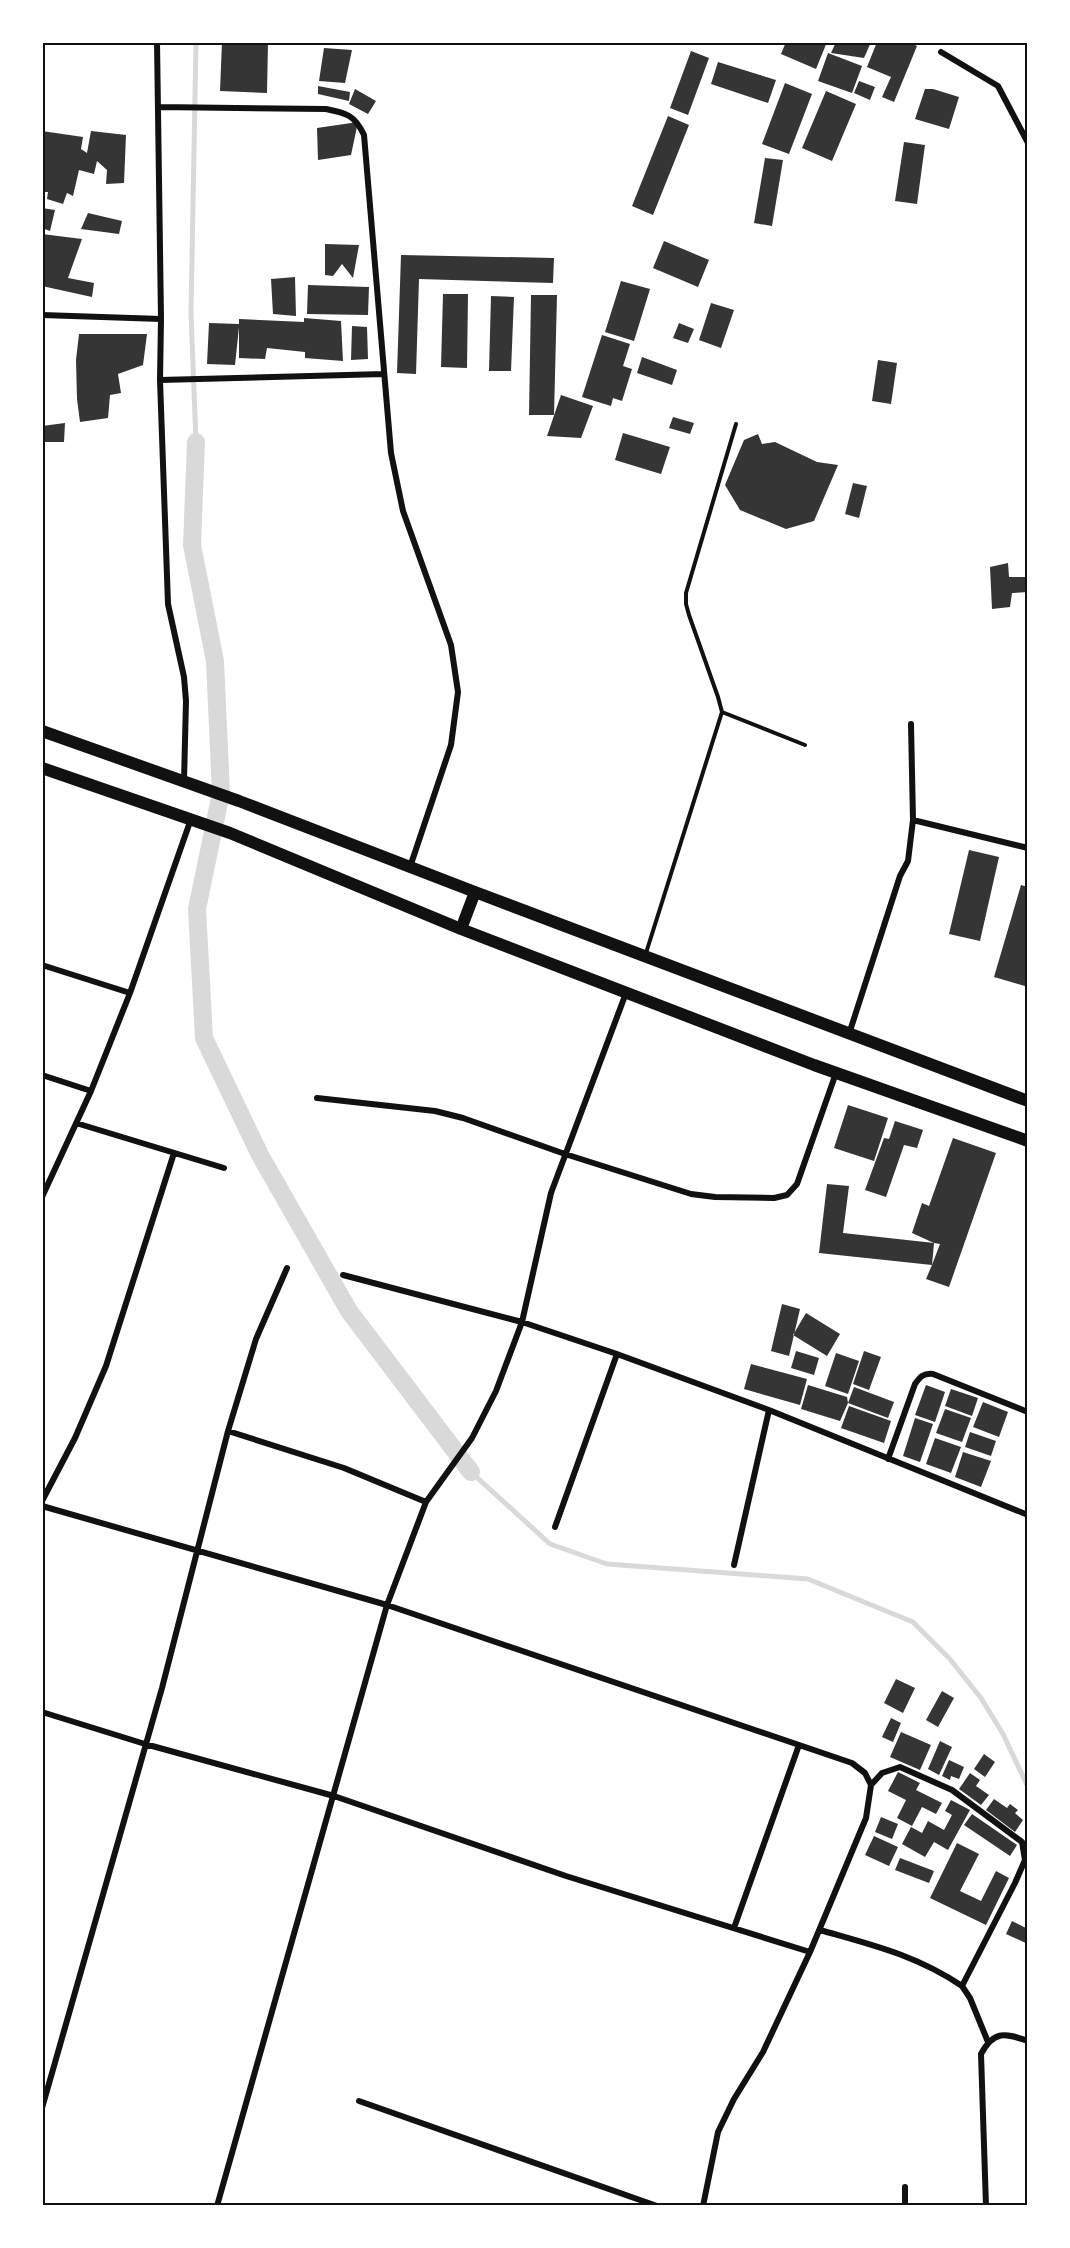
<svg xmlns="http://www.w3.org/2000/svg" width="1070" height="2248" font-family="Roboto,sans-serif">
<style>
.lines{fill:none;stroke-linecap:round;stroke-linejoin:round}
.stream{stroke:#d9d9d9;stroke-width:5}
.canal{stroke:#d9d9d9;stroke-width:18}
.building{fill:#353535;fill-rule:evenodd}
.service{stroke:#111;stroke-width:4}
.minor{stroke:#111;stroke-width:6}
.primary{stroke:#111;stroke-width:12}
.neatline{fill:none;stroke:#111;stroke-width:2}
</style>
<rect width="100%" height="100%" fill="#fff"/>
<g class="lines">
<path class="stream" d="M196,42L191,313L196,442
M471,1472L550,1544L607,1564L808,1579L913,1622L949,1658L981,1698L1003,1734L1028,1787"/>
<path class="canal" d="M196,442L192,545L215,661L221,793L197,909L204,1038L260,1155L349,1311L471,1472"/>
</g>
<path class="building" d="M222,42H268L267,93L220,91Z
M786,42H827L816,69L781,54Z
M836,42H871L864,58L831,53Z
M877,42H909L917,46L894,102L882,97L891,77L867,67Z
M324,48L352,50L345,83L319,81Z
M691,51L709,58L688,115L670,108Z
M828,53L862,66L852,93L818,81Z
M718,62L776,80L768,103L711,84Z
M859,81L875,87L870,100L854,93Z
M785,83L812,94L789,154L762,144Z
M318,86L350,92L349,101L318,94Z
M355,89L376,101L368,114L349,104Z
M925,89H933L959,97L949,129L915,119Z
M826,91L856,104L832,161L802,148Z
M668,116L689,125L653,215L632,206Z
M358,122L351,155L318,160L317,128Z
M42,131L83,137L81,149L87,153L91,131L126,135L124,183L106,184L107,170L97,161L94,174L79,170L73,196L67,193L63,204L47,199L48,192H42Z
M904,142L925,145L917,204L895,201Z
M765,158L783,160L772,226L754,223Z
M42,208L55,210L50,231L42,228Z
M88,213L122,221L119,234L81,229Z
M42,234L82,239L68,278L94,283L92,297L42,286Z
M664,241L709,260L698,287L653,268Z
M325,244L359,245L353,278L342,264L333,276L325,275Z
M401,255L554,258L553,283L419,279L416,374L397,373Z
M295,277L296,316L273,314L271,279Z
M621,281L650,289L634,341L605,332Z
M308,285L369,287L368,315L307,314Z
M443,294H468L467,368L441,367Z
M531,295H557L554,415H529Z
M491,296L514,297L511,371H489Z
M711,303L734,310L721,348L699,340Z
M304,318L341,321L343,361L305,358V352L267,348L265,359L239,358V327L235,365L207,364L209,323L239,324V319L304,322Z
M679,323L694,329L688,343L673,338Z
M352,326L367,327L368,359L351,360Z
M79,334H147L143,365L118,374L121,393L110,395L108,418L80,422L77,399L76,360Z
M602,335L630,344L623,366L632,369L622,401L613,398L611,406L582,397Z
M642,357L677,370L672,385L637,373Z
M878,360L897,363L891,404L872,401Z
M561,395L593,406L581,438L547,436Z
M673,417L694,423L690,434L669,428Z
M65,423L64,442H42V426Z
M623,433L670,447L661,474L615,460Z
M758,434L762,444L775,442L817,462L838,465L814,521L786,529L740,510L725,485L744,440Z
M853,483L867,486L859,518L845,514Z
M1008,563L1009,577H1028V592L1012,593L1010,607L992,609L990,567Z
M969,850L999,857L980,941L949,934Z
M1021,885L1028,887V976L1025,986L994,977Z
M848,1105L888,1118L874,1161L834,1148Z
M895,1121L923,1130L917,1148L904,1145L886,1197L865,1190L884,1138L889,1139Z
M953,1138L996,1153L949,1287L926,1279L932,1265L819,1253L827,1184L849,1186L843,1233L934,1243L912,1233L922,1203L929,1206ZM934,1243L940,1244L932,1265Z
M782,1304L800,1309L789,1356L771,1351Z
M806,1313L840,1334L827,1356L793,1335Z
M796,1351L819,1358L814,1375L791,1368Z
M864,1351L881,1357L869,1390L853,1384Z
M836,1353L859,1361L848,1394L825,1386Z
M751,1364L807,1379L800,1405L744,1389Z
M808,1385L847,1397L848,1403L854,1387L894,1402L888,1418L848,1403L840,1421L801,1409Z
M926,1385L945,1392L935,1422L915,1415Z
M951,1389L978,1398L972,1416L945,1406Z
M983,1402L1008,1412L999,1437L973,1427Z
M849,1406L891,1421L884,1443L841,1428Z
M945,1409L971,1418L962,1442L936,1433Z
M915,1418L933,1424L920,1462L903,1456Z
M970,1432L996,1441L991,1456L965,1447Z
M935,1438L961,1447L951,1473L926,1464Z
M963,1452L991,1461L981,1487L955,1477Z
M896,1679L915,1688L903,1713L884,1703Z
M942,1691L954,1698L938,1727L926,1720Z
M891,1718L901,1723L893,1742L882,1737Z
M901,1732L931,1745L920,1770L890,1757Z
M940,1741L952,1747L939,1775L928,1769Z
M984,1754L995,1762L985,1777L974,1769Z
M949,1760L964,1767L959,1779L951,1776L950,1780L942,1776Z
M898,1772L920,1783L916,1790L942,1803L936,1814L922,1807L912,1826L897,1818L906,1800L888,1791Z
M970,1773L980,1780L976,1786L989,1795L981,1805L959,1789Z
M994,1799L1007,1808L1010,1804L1018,1810L1015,1813L1023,1820L1015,1832L986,1810Z
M951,1800L970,1810L948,1850L934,1842L925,1857L902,1844L911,1827L922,1833L928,1821L944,1830L952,1815L945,1811Z
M972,1814L1017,1845L1010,1856L964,1825Z
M881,1817L898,1824L892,1839L875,1832Z
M874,1836L898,1847L889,1866L865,1855Z
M957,1843L979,1854L960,1891L981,1901L996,1871L1009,1878L986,1925L930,1898Z
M900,1858L934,1871L929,1883L895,1870Z
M1012,1921L1028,1929V1944L1006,1934Z"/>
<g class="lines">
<path class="service" d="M722,712L805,745
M646,953L722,712L718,697L689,615L686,604V593L736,424"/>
<path class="minor" d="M157,42L161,319L160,380L168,604L184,677L186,701L184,781
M941,52L998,86L1028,143
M159,107L326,109C346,113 355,115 364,135L391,453L403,511L451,645L458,692L451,745L410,867
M42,315L161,319
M160,380L384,374
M913,820L1028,848
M42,965L130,993
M849,1034L900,876L908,861L913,820L911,724
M42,1075L91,1091
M317,1098L435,1111L463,1118L565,1154L691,1194L715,1197L774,1198L787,1195L797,1184L836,1073
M76,1123L224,1168
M42,1197L91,1091L130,993L191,819
M343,1275L522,1322L617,1354L769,1410L1028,1515
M228,1431L344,1468L426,1502
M888,1459L915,1384C920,1377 923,1373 933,1374L1028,1412
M42,1501L75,1438L106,1366L174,1153
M42,1506L387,1605L852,1763L865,1773L871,1785L866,1818L810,1952L763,2052L734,2099L718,2132L703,2206
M555,1527L617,1354
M734,1565L769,1410
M42,1712L145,1744L334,1796L566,1876L810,1952
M734,1928L799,1745
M820,1930C872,1945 916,1955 962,1986L1015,1883L1025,1860L1022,1842L952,1790L900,1767L882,1773L871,1785
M962,1986L970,1998L988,2042
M359,2101L657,2206
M42,2108L162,1688L228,1431L256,1339L287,1268
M905,2187V2206
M217,2206L387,1605L426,1502L472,1438L496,1391L522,1322L551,1193L626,993
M986,2206L981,2054C994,2030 1005,2033 1028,2041"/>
<path class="primary" d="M42,731L239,801L475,892L1028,1101
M42,768L230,833L461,929L814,1065L1028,1141
M461,929L475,892"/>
</g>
<rect width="1070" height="2248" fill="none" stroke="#ffffff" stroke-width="87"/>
<rect x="44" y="44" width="982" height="2160" class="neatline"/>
</svg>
